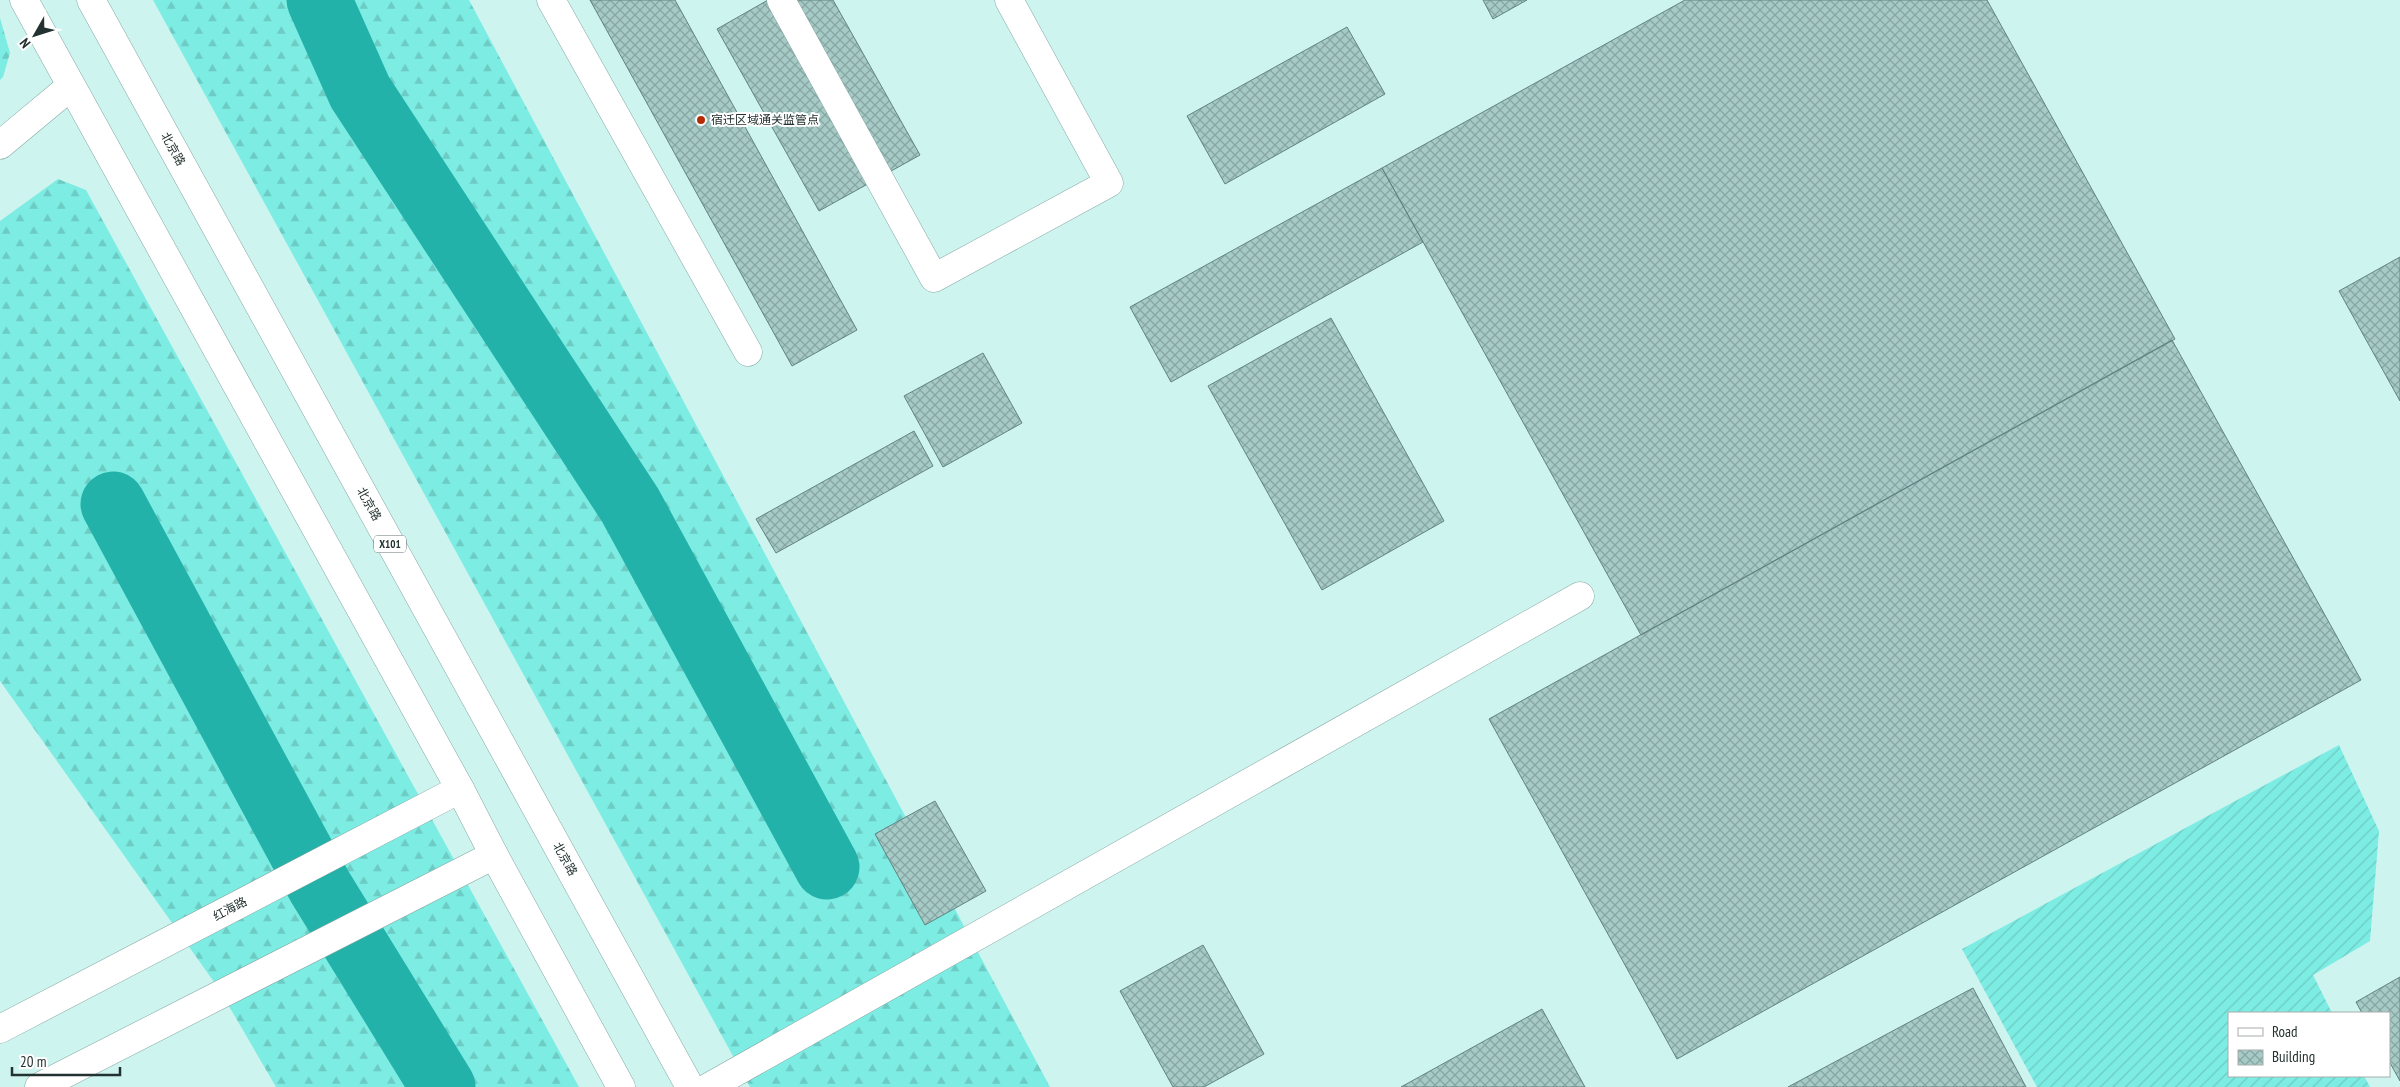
<svg xmlns="http://www.w3.org/2000/svg" width="2400" height="1087" font-family="'PT Sans Narrow','Noto Sans SC',sans-serif">
<style>
.forest{fill:url(#forest-firs)}
.garden{fill:url(#garden-furrows)}
.lines{fill:none;stroke-linecap:round;stroke-linejoin:round}
.river{stroke:#23b2a9;stroke-width:65}
.building{fill:url(#building-cross-hatch);stroke:#618481}
.minor-casing{stroke:#85a9a5;stroke-width:29}
.major-casing{stroke:#85a9a5;stroke-width:29}
.minor{stroke:#fff;stroke-width:28}
.major{stroke:#fff;stroke-width:28}
.poi-dot{fill:#b62b06;stroke:#fff;stroke-width:2}
.labels{text-anchor:middle;stroke-width:4;stroke-linejoin:round;paint-order:stroke}
.shield{fill:#fff;stroke:#65706e;stroke-width:1}
.shield-label{font-size:11px;font-weight:bold;fill:#233230}
.poi-label{font-size:12px;fill:#233230;stroke:#fff;text-anchor:start}
.street-label{font-size:12px;fill:#233230;stroke:#fff}
</style>
<defs>
<pattern id="forest-firs" width="22" height="20" patternUnits="userSpaceOnUse" patternTransform="scale(1.25)"><rect width="22" height="20" fill="#7dece3"/><path d="M5 1l3.5 6h-7zM16 11l3.5 6h-7z" fill="#6ccbc3"/></pattern>
<pattern id="garden-furrows" width="10" height="10" patternUnits="userSpaceOnUse" patternTransform="scale(1.25)"><rect width="10" height="10" fill="#7dece3"/><path d="M-1 1l2-2M0 10L10 0M9 11l2-2" fill="none" stroke="#6ccbc3"/></pattern>
<pattern id="building-cross-hatch" width="8" height="8" patternUnits="userSpaceOnUse" patternTransform="scale(1.25)"><rect width="8" height="8" fill="#a6cbc7"/><path d="M0 0l8 8M0 8l8-8" fill="none" stroke="#87a5a2"/></pattern>
</defs>
<rect width="100%" height="100%" fill="#cef4f0"/>
<path class="forest" d="M153,0H469L1050,1087H750Z
M0,18L10,53L3,77L0,80Z
M58,179L86,190L579,1087H276L219,989L0,681V221Z"/>
<path class="garden" d="M2339,745L2379,831L2370,941L2313,975L2332,1013H2229V1076H2364L2370,1087H2037L1962,949Z"/>
<g class="lines">
<path class="river" d="M319,0L360,92L630,505L827,867
M113,504L320,887L443,1087"/>
</g>
<path class="building" d="M590,0H675L857,330L792,366Z
M768,0H833L920,155L819,211L717,29Z
M1483,0H1527L1493,19Z
M1685,0H1987L2175,339L1641,635L1382,168Z
M1347,27L1385,94L1225,184L1187,116Z
M1382,168L1423,242L1171,382L1130,307Z
M2400,257V401L2339,291Z
M1331,318L1444,521L1322,590L1208,386Z
M2172,340L2361,680L1677,1059L1489,719Z
M983,353L1022,423L943,467L904,396Z
M914,431L933,466L776,553L756,519Z
M935,801L986,891L925,925L875,834Z
M1203,945L1264,1054L1204,1087H1173L1120,991Z
M2400,977V1081L2389,1061V1013H2362L2356,1002Z
M1973,988L2026,1087H1788Z
M1542,1009L1585,1087H1401Z"/>
<g class="lines">
<defs>
<path id="minor" d="M551,0L748,352
M781,0L934,278L1109,183L1009,0
M0,145L71,86
M0,1029L460,789
M39,1087L494,855
M709,1087L1580,596"/>
<path id="major" d="M24,0L460,789L494,855L621,1087
M91,0L690,1087"/>
</defs>
<use href="#minor" class="minor-casing"/>
<use href="#major" class="major-casing"/>
<use href="#minor" class="minor"/>
<use href="#major" class="major"/>
</g>
<circle class="poi-dot" cx="701" cy="120" r="5"/>
<g class="labels">
<rect class="shield" x="374" y="535.5" width="32" height="17" rx="4"/>
<g class="shield-label">
<text x="390" y="548">X101</text>
</g>
<g class="poi-label">
<text x="711" y="124">宿迁区域通关监管点</text>
</g>
<g class="street-label">
<text transform="translate(173 149) rotate(61)" y="4">北京路</text>
<text transform="translate(369 504) rotate(61)" y="4">北京路</text>
<text transform="translate(565 859) rotate(61)" y="4">北京路</text>
<text transform="translate(230 909) rotate(-28)" y="4">红海路</text>
</g>
</g>
<rect x="2228" y="1012" width="162" height="65" fill="#ffffff" stroke="#a7adac"/>
<rect x="2238" y="1028" width="25" height="8" fill="#ffffff" stroke="#a7adac"/>
<text x="2272" y="1037" font-size="15" fill="#233230">Road</text>
<rect x="2238" y="1050" width="25" height="15" fill="url(#building-cross-hatch)" stroke="#a7adac"/>
<text x="2272" y="1062" font-size="15" fill="#233230">Building</text>
<g transform="translate(35 35) rotate(231)" stroke="#ffffff" stroke-width="4" paint-order="stroke">
<path d="M0-4L9 19L0 12L-9 19Z" fill="#233230"/>
<text y="-8" font-size="14" font-weight="bold" text-anchor="middle" fill="#233230">N</text>
</g>
<path d="M12 1067v8h108v-8" fill="none" stroke="#233230" stroke-width="2.5"/>
<text x="20" y="1067" font-size="15" fill="#233230" stroke="#ffffff" stroke-width="4" paint-order="stroke">20 m</text>
</svg>
